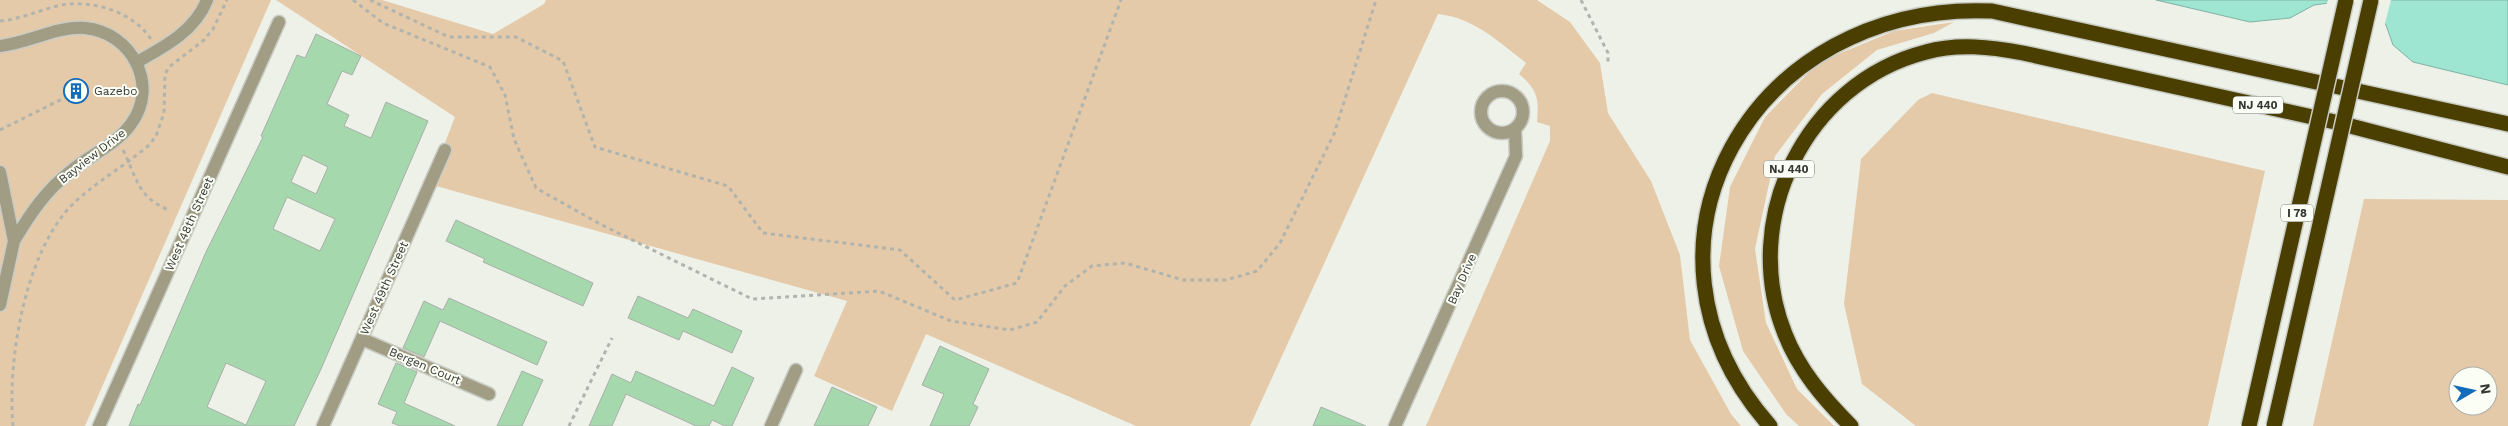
<svg xmlns="http://www.w3.org/2000/svg" width="2508" height="426" font-family="'Work Sans',sans-serif">
<style>
.green{fill:#e5caaa;fill-rule:evenodd}
.water{fill:#9ee6d2;stroke:#7fb2a3}
.pier{fill:#eef1e8}
.building{fill:#a6d8ae;stroke:#a8afa8;fill-rule:evenodd}
.lines{fill:none;stroke-linecap:round;stroke-linejoin:round}
.minor-casing{stroke:#c9ccc4;stroke-width:15}
.highway-casing{stroke:#c9ccc4;stroke-width:18}
.path{stroke:#b1b4ac;stroke-width:3;stroke-dasharray:4 4;stroke-linecap:butt}
.minor{stroke:#a19c84;stroke-width:12}
.highway{stroke:#4a3f00;stroke-width:15}
.highway-bridge-casing{stroke:#c9ccc4;stroke-width:18;stroke-linecap:butt}
.highway-bridge{stroke:#4a3f00;stroke-width:15}
.labels{text-anchor:middle;stroke-width:4;stroke-linejoin:round;paint-order:stroke}
.shield{fill:#fbfef5;stroke:#71736e;stroke-width:1}
.shield-label{font-size:11px;font-weight:bold;fill:#363834}
.poi-label{font-size:12px;fill:#363834;stroke:#fbfef5;text-anchor:start}
.street-label{font-size:12px;fill:#363834;stroke:#fbfef5}
</style>
<rect width="100%" height="100%" fill="#eef1e8"/>
<path class="green" d="M0,0H271L85,426H0Z
M276,0H382L493,34L544,4L546,0H1537L1570,22L1600,63L1608,113L1651,181L1680,255L1690,340L1731,414L1741,426H1426L1550,141V126L1537,122C1539,99 1538,90 1519,74L1526,63C1498,41 1474,18 1438,14L1250,426H1136L926,334L892,411L814,376L847,301L429,184L455,117Z
M1954,22L1934,33L1877,50L1822,94L1775,156L1755,249L1766,323L1797,389L1834,426H1799L1786,414L1743,351L1719,266L1730,187L1765,117L1819,62L1894,31Z
M1932,93L2265,171L2208,426H1916L1862,384L1844,304L1861,159L1918,100Z
M2364,199L2508,200V426H2313ZM2458,376H2488V406H2458Z"/>
<path class="water" d="M2156,0H2508V85L2413,62L2393,45L2386,25L2373,10L2337,2L2314,5L2290,18L2250,22Z"/>
<path class="pier" d="M2328,0H2391L2384,27L2372,12L2337,5L2326,6Z"/>
<path class="building" d="M316,34L361,56L352,75L342,71L327,104L349,115L344,126L371,138L386,102L428,121L321,369L294,426H129L138,404L140,405L206,252L263,137L261,136L297,55L305,58ZM303,155L328,167L316,194L291,182ZM287,197L335,219L320,251L273,229ZM226,363L266,381L246,425L207,407Z
M65 92a11 11 0 1 1 22 0a11 11 0 1 1-22 0Z
M456,220L593,283L583,306L483,262L485,259L446,241Z
M638,296L688,318L693,309L742,331L732,353L683,331L679,340L628,318Z
M449,298L547,342L537,365L440,321L424,357L403,348L424,301L443,310Z
M940,346L989,369L973,404L978,407L969,426H930L944,394L922,385Z
M396,363L417,372L404,403L455,426H400L392,423L397,412L378,404Z
M732,367L754,378L732,426H725L712,420L709,426H696L626,394L612,426H589L612,374L631,383L636,371L714,406Z
M522,371L543,380L522,426H497Z
M832,387L877,407L868,426H814Z
M1321,407L1366,426H1313Z"/>
<g class="lines">
<defs>
<path id="minor" d="M0,46C29,43 56,26 85,28C131,32 160,85 131,124C117,144 90,155 71,171C46,190 30,214 14,241
M137,62C164,47 195,31 207,0
M1481 112a21 21 0 1 1 42 0a21 21 0 1 1-42 0Z
M0,172L14,241L0,305
M362,339L489,394
M99,426L279,22
M323,426L445,150
M771,426L796,370
M1395,426L1516,156L1515,129"/>
<path id="highway" d="M1770,426C1612,247 1752,0 1992,11L2508,124
M1851,426C1824,399 1799,370 1785,334C1739,220 1805,83 1926,52C1958,43 1991,47 2023,53L2335,122L2508,167"/>
</defs>
<use href="#minor" class="minor-casing"/>
<use href="#highway" class="highway-casing"/>
<path class="path" d="M353,0L383,23L490,67L505,95L514,139L536,188L600,224L752,299L879,291L951,321L1010,330L1037,322L1065,286L1092,266L1125,263L1183,280H1226L1257,271L1280,243L1334,134L1376,0
M370,0L449,37H516L563,61L595,147L728,186L763,233L900,250L955,300L1017,283L1121,0
M1581,0L1608,53V62
M0,21C21,19 40,10 61,5C93,0 132,11 151,39
M0,130L66,97
M123,150C137,178 137,197 169,210
M13,426C7,361 25,250 74,203C97,181 125,166 149,145L156,136L164,113L165,74L169,67L204,40L213,29L227,0
M569,426L612,338"/>
<use href="#minor" class="minor"/>
<use href="#highway" class="highway"/>
<defs>
<path id="highway-bridge" d="M2249,426L2346,0
M2274,426L2371,0"/>
</defs>
<use href="#highway-bridge" class="highway-bridge-casing"/>
<use href="#highway-bridge" class="highway-bridge"/>
</g>
<defs>
<symbol id="building-ring" viewBox="-11 -11 22 22"><circle r="9.5" fill="#fbfef5" stroke="#136cb9" stroke-width="1.5"/><path d="M-4-6H4V6H1V3H-1V6H-4ZM-2.5-4.3h1.7v1.8h-1.7ZM.8-4.3h1.7v1.8H.8ZM-2.5-1h1.7V.8h-1.7ZM.8-1h1.7V.8H.8Z" fill="#136cb9"/></symbol>
</defs>
<g fill-rule="evenodd">
<use href="#building-ring" x="62" y="77" width="28" height="28"/>
</g>
<g class="labels">
<g class="shield">
<rect x="2233" y="96.5" width="50" height="17" rx="4"/>
<rect x="1764" y="160.5" width="50" height="17" rx="4"/>
<rect x="2281" y="204.5" width="32" height="17" rx="4"/>
</g>
<g class="shield-label">
<text x="2258" y="109">NJ 440</text>
<text x="1789" y="173">NJ 440</text>
<text x="2297" y="217">I 78</text>
</g>
<g class="poi-label">
<text x="94" y="95">Gazebo</text>
</g>
<g class="street-label">
<text transform="translate(92 156) rotate(-38)" y="4">Bayview Drive</text>
<text transform="translate(189 224) rotate(-66)" y="4">West 48th Street</text>
<text transform="translate(1462 279) rotate(-66)" y="4">Bay Drive</text>
<text transform="translate(384 288) rotate(-66)" y="4">West 49th Street</text>
<text transform="translate(425 366) rotate(23)" y="4">Bergen Court</text>
</g>
</g>
<g transform="translate(2473 391) rotate(81)"><circle r="24" fill="#fbfef5" stroke="#acafa8"/>
<path d="M0-4L9 19L0 12L-9 19Z" fill="#136cb9"/>
<text y="-8" font-size="14" font-weight="bold" text-anchor="middle" fill="#363834">N</text>
</g>
</svg>
